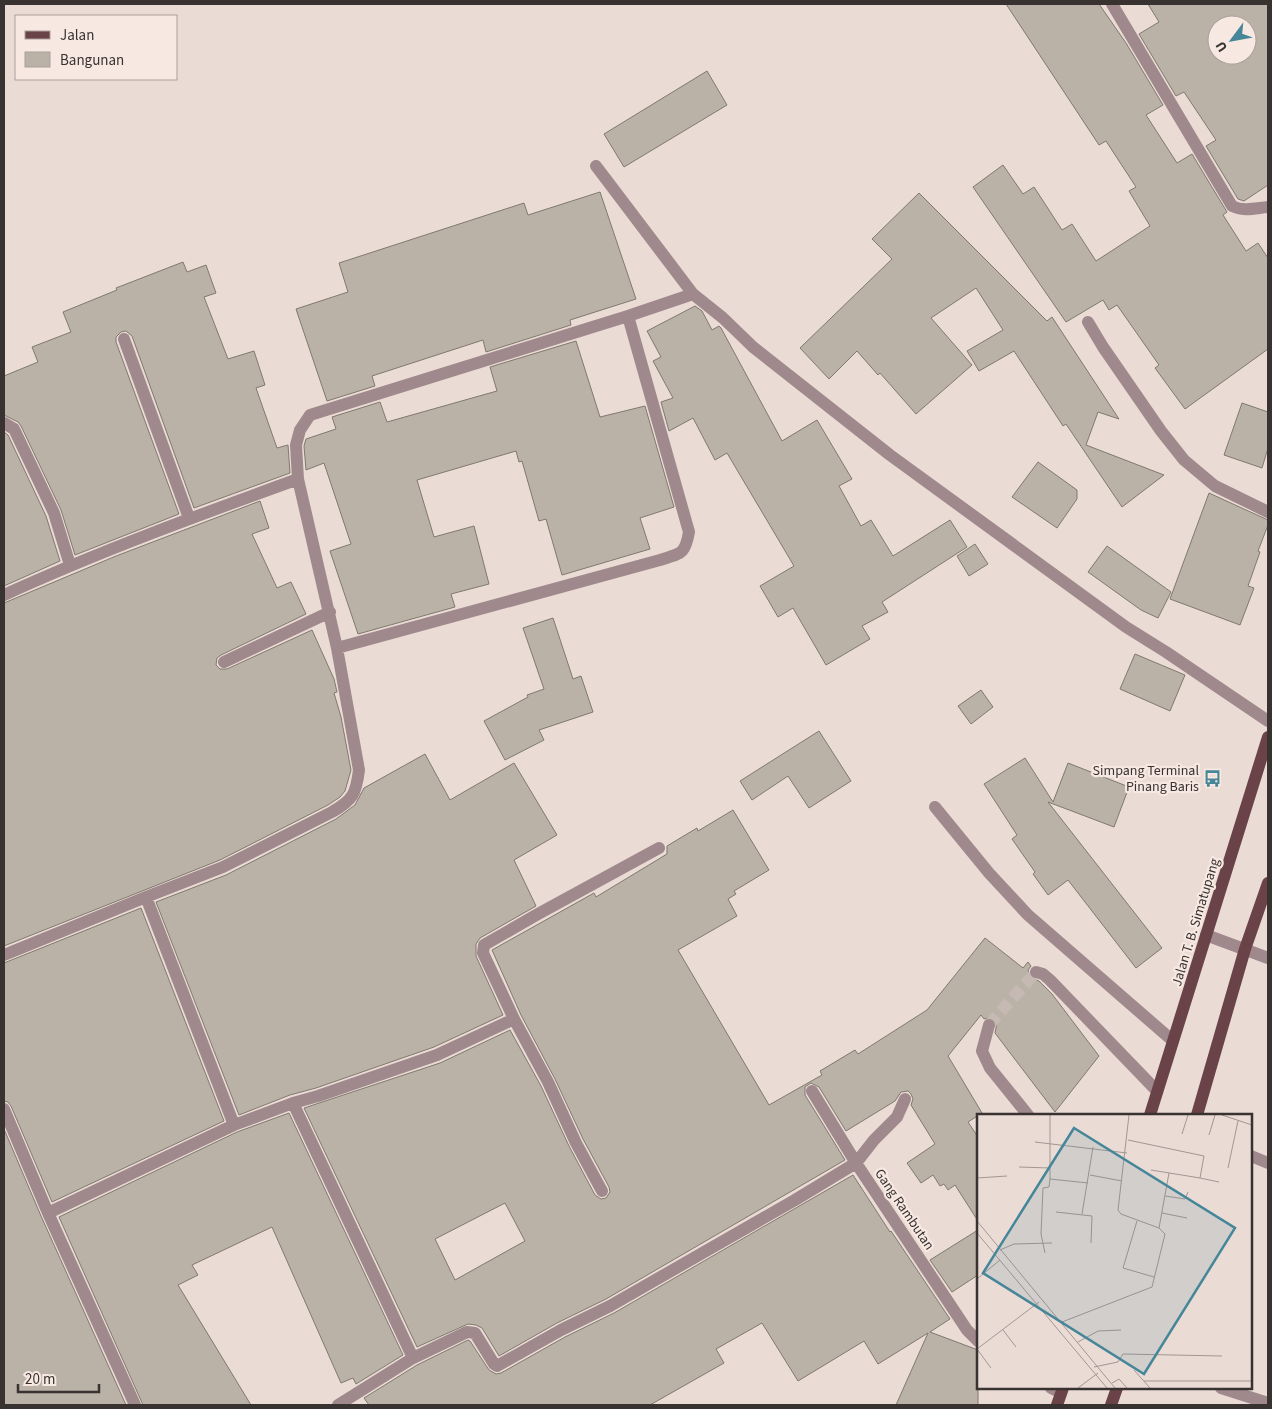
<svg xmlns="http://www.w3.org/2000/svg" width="1272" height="1409" font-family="'Source Sans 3',sans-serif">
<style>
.building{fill:#bab2a7;stroke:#80796e;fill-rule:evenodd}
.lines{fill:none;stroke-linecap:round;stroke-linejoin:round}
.minor-tunnel{stroke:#c6b9b4;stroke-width:12;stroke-dasharray:12 6;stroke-linecap:butt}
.minor{stroke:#a0898c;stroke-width:12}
.major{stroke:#6a4349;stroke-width:12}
.labels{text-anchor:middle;stroke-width:4.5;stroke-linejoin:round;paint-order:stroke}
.poi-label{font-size:14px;fill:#383230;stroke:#f7e8e2;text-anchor:end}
.street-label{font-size:14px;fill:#383230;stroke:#f7e8e2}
.inset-road{fill:none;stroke:#a39793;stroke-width:1}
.view{fill:#458698;fill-opacity:0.15;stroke:#458698;stroke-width:2.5}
.inset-edge{fill:none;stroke:#383230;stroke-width:2.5}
</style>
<rect width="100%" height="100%" fill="#eadbd5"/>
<path class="building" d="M1006,4H1099L1126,43L1163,105L1146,115L1177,163L1192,154L1227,212L1223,215L1246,251L1258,243L1268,258V349L1185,409L1155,368L1159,365L1117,305L1109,310L1103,300L1066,322L973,187L1003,165L1023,194L1034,187L1062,230L1072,224L1096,261L1150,226L1129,191L1136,187L1106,141L1099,145Z
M1148,4H1268V185L1244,201L1238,199L1206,146L1216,140L1184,92L1176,96L1139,34L1159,22ZM1217,25H1247V55H1217Z
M707,71L727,105L624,167L604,134Z
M600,192L636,299L570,320L571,325L486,352L483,340L372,376L375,386L327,401L296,309L348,292L339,263L524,203L528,215Z
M919,193L1047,321L1052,317L1119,419L1098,412L1086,445L1164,475L1122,507L1066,424L1063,426L1014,351L979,371L967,351L1003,330L976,288L931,318L972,365L916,414L880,373L878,375L857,351L829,379L800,348L892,259L872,239Z
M183,262L187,272L206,265L216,293L204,297L228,359L254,351L265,385L256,388L277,448L288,445L290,473L194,508L132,336L126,331L121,332L116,337V342L179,514L75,555L61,510L21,426L18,422L4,415V376L38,362L32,347L71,332L63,312L117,290L116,288Z
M695,306L702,311L712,330L719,326L721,328L782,441L817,420L852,479L839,486L861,526L871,520L893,556L950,520L967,547L882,602L888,612L862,626L870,639L826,665L793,608L778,617L760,586L794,566L727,453L715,460L693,418L669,431L661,402L673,398L653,361L661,357L647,331Z
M576,341L600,417L645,406L674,507L640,518L650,549L562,575L546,519L539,521L522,461L519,462L516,451L417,480L434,537L474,526L489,584L451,594L455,607L358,634L330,551L351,544L324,463L306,470L304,446L306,439L336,429L332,417L380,402L387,422L497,391L490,367Z
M1242,403L1268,412V448L1262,468L1224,455Z
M4,432L8,435L46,516L60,561L4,586Z
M1038,462L1077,490V499L1057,528L1012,497Z
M1209,493L1268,520V525L1258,551L1260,552L1248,586L1254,588L1240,625L1170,599Z
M260,501L269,528L252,534L277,588L291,582L306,614L221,655L217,658L216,665L220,669H227L312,630L334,679L337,692L334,693L341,717L351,770L345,791L340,797L328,805L220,860L4,946V603L116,556Z
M975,544L988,564L969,576L957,556Z
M1107,546L1171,592L1158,618L1141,610L1088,572Z
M553,618L573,679L581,676L593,712L539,730L544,740L505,760L484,721L528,697L527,695L544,689L523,628Z
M1135,654L1185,675L1170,711L1120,689Z
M981,690L993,707L971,724L958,706Z
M819,731L851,781L809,808L788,776L752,800L740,781Z
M425,754L450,800L514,763L557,835L514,860L536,906L480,938L476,944V956L503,1015L434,1047L316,1088L290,1095L239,1115L156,902L226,875L336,819L355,805L364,788Z
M1025,758L1053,802L1068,763L1129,787L1114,827L1048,802L1162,948L1136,968L1068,880L1048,895L1033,874L1035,872L1012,839L1017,835L984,784Z
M733,810L769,870L734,891L736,894L728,899L737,916L678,950L769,1105L822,1075L820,1071L855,1050L858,1054L927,1010L985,938L1023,968L1028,962L1031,966L1028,970L1030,977L1039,981L1052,994L1099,1056L1055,1112L995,1033L997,1023L992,1017L984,1019L981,1015L948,1056L982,1113L968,1122L978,1137V1221L955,1185L948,1190L944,1184L940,1186L933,1175L921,1183L907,1163L935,1144L911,1105L913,1099L911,1094L908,1091L901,1092L895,1101L846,1131L819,1087L811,1083L805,1087V1095L845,1160L606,1299L557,1323L499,1356L482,1328L476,1325L468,1324L417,1347L304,1108L440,1063L510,1030L541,1086L569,1146L595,1195L601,1199L606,1198L610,1192L609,1187L583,1139L555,1079L521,1015L492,950L594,893L596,897L667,854V846L697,828L698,831ZM505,1203L525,1241L455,1280L435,1239Z
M141,908L224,1121L52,1202L11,1106L8,1102L4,1101V963Z
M289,1113L403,1355L356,1384L353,1378L341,1383L272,1227L192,1265L198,1275L178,1285L251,1405H143L59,1217L237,1132Z
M4,1129L41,1216L126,1405H4Z
M853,1175L890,1232L891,1231L950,1319L930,1332L978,1350V1405H896L928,1333L878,1364L864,1341L798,1381L762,1323L716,1349L724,1363L650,1405H369L364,1398L417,1365L468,1340L470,1341L489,1370L496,1374L501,1373L565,1337L614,1313Z
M978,1230V1275L952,1292L930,1260Z"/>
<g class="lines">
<path class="minor-tunnel" d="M989,1025L1036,972"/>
<path class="minor" d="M1112,4L1232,206C1244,212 1256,208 1268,207
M596,166L693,294
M1088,322L1103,347L1161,431L1184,460L1215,486L1268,512
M124,339L189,518
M4,423L14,429L54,513L70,565
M4,595C100,551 199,515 298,479
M337,648L660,560C681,553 685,555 689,532L628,316
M224,662L330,612
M935,807L989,873L1028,915L1173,1041
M146,897L234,1125
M1206,935L1268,958
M4,955L146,897L223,867L332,812C353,800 356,794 359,770L337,648L298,479L296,445L300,430L310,415L628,316L693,294L723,318L753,347L890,455L1126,627L1166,652L1268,721
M1036,972L1043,974L1050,980L1157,1091
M989,1025L982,1051L990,1068L1028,1115
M812,1091L856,1163L967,1330L978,1341
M293,1103L413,1358
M4,1109L48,1213L135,1405
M1251,1156L1268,1163
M602,1191L576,1143L548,1082L514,1019L483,953L484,945L538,914L659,848
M48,1213L234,1125L293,1103L318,1096L437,1055L514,1019
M1051,1388L1061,1393
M1221,1388L1268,1403
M338,1405L413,1358L467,1332L475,1333L494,1364L497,1366L561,1330L610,1306L795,1200L856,1163L874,1140L897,1117L905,1099"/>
<path class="major" d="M1150,1115L1268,737
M1197,1115L1245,949L1268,883
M1057,1405L1063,1388
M1111,1405L1117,1388"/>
</g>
<defs>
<symbol id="bus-bare" viewBox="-9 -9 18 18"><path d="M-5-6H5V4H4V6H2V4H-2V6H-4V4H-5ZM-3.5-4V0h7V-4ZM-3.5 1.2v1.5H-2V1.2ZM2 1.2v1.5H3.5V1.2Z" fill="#458698" stroke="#f7e8e2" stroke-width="2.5" paint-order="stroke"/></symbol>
</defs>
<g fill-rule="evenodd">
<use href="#bus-bare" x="1200" y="766" width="25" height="25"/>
</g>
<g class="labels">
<g class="poi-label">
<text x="1199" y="775">Simpang Terminal<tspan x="1199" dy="16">Pinang Baris</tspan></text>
</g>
<g class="street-label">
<text transform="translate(1195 922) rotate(-73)" y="5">Jalan T. B. Simatupang</text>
<text transform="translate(905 1209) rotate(56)" y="5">Gang Rambutan</text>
</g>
</g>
<g transform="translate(977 1114)">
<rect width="275" height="275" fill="#eadbd5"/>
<path class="inset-road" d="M245,1L275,11M205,20L211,1M232,21L238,1M151,26L227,42L223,64L174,56M58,28L150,39M42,53L73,54M251,54L261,7M113,61L145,67M0,64L30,62M223,64L242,68M73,65L111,69M188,82L208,85L211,78M79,98L115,102L114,129M185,99L210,104M105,100L116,33M0,107L138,274M160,107L146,154L177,163M182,114L192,59M0,119L130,274M23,136L37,130L75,129M68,139L64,120L66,74L72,73L73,65V1M0,165L23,146M85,208L175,173L188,120L182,114L144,100L141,96L152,1M26,216L39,233M101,228L121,217L144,216M0,235L62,188M0,235L14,254M117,253L141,248L146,240L245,242M157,256L173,274M167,267H275M135,269L142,265L150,274M101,274L121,259"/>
<path class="view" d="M97,14L258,114L167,260L6,159Z"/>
<rect width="275" height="275" class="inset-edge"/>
</g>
<rect width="1272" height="1409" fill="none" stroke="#383230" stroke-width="10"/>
<rect x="15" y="15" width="162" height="65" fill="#f7e8e2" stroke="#ab9f9b"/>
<rect x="25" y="31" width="25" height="8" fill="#6a4349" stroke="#ab9f9b"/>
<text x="60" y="40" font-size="15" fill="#383230">Jalan</text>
<rect x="25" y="52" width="25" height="15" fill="#bab2a7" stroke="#ab9f9b"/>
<text x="60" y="65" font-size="15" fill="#383230">Bangunan</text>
<g transform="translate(1232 40) rotate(238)"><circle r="24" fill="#f7e8e2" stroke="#ab9f9b"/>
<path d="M0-4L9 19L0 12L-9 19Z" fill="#458698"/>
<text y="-8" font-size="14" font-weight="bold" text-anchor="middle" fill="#383230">U</text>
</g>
<path d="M18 1384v8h81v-8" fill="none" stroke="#383230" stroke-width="2.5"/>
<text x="25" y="1384" font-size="15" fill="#383230" stroke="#f7e8e2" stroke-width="4" paint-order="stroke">20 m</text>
</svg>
